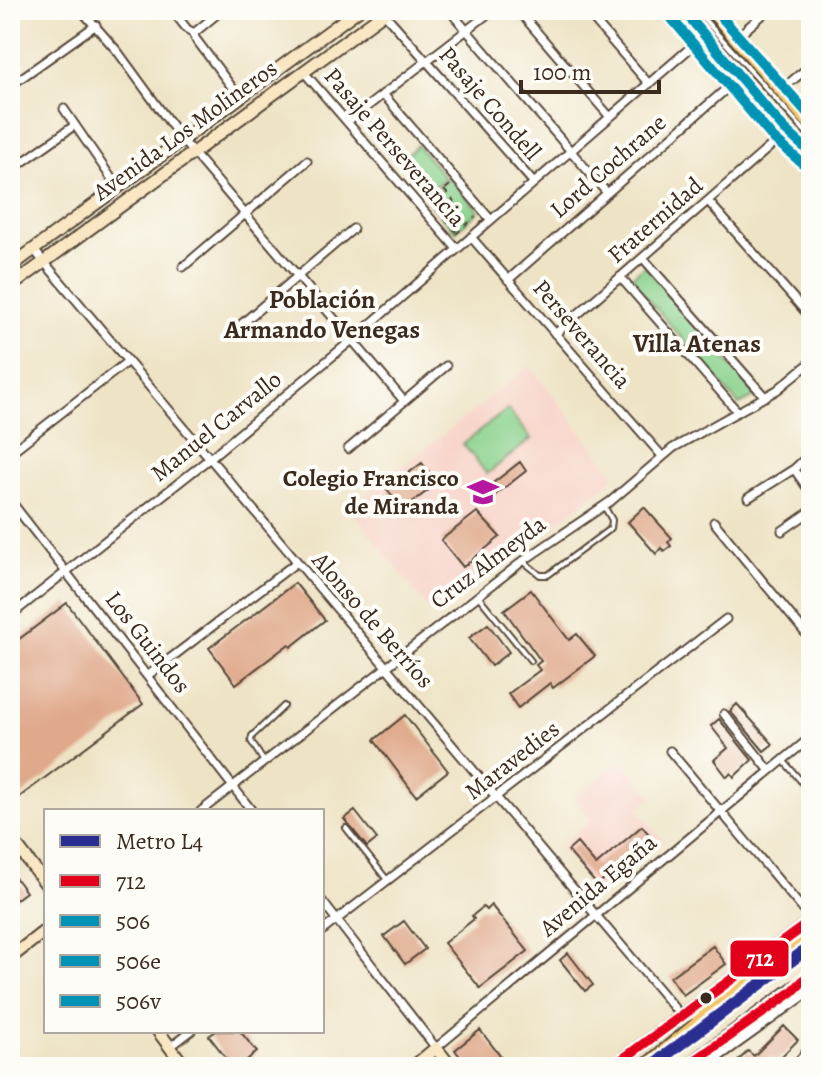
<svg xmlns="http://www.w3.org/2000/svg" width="821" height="1077" font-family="Alegreya,serif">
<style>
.built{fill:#f7d1c6}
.green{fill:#89d18c;stroke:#627e55;stroke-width:2}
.building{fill:#e0a98b}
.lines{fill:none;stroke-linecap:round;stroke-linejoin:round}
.lane-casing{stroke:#564637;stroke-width:8}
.street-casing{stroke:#564637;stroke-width:11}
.secondary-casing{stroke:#564637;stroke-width:15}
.primary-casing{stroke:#564637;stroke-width:16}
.highway-casing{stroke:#564637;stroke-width:18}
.path{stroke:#564637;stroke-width:2;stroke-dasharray:6 6;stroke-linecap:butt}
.lane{stroke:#fff;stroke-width:4}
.street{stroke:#fff;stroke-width:7}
.secondary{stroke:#f9e7c3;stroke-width:11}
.primary{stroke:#f0c469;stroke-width:12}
.highway{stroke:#f0c469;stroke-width:14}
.bus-1-casing{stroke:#fdfcf7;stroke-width:16}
.bus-2-casing{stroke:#fdfcf7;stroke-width:16}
.bus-3-casing{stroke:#fdfcf7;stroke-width:16}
.bus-4-casing{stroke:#fdfcf7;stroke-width:16}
.bus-1{stroke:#e2001a;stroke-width:10}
.bus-2{stroke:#0093b3;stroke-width:10}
.bus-3{stroke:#0093b3;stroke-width:10}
.bus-4{stroke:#0093b3;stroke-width:10}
.metro-1-casing{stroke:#fdfcf7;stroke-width:18}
.metro-1{stroke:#292d91;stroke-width:12}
.bus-dot{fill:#3b2a1e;stroke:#fdfcf7;stroke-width:3}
.labels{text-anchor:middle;stroke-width:8;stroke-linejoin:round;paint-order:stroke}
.street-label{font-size:24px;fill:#3b2a1e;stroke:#fdfcf7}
.poi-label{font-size:24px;font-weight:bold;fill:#3b2a1e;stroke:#fdfcf7;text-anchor:end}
.neighbourhood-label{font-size:26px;font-weight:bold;fill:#3b2a1e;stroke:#fdfcf7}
.line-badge{stroke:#fdfcf7;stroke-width:3}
.badge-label{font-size:22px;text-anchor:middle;font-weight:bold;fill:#fff}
</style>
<rect width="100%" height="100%" fill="#fdfcf7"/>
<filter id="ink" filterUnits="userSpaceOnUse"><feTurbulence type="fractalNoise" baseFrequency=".0125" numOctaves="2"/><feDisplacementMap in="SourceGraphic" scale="16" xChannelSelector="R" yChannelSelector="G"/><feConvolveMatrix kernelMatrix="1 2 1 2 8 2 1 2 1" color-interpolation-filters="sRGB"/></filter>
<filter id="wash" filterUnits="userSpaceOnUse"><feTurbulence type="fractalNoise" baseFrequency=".006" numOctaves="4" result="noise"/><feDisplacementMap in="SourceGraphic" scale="32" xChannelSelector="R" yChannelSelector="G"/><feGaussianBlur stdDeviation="1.8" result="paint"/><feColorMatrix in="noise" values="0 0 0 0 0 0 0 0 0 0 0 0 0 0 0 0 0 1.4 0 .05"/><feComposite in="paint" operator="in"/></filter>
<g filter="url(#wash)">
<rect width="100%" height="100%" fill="#eee3c5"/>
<path class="built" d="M530,366L616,477L434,617L350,508Z
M621,760L652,797L637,809L664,841L599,895L560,847L592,820L574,798Z"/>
<path class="green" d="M417,145L445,177L428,193L400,161Z
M450,177L479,211L455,232L426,199Z
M645,266L757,396L739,405L630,278Z
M508,409L531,439L487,474L463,444Z"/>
<g id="blocks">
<path class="building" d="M520,462L526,471L486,502L479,494Z
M422,463L438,483L403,509L387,489Z
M644,507L672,538L668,542L671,546L664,551L661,548L656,554L628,522Z
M477,512L500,537L463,567L441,540Z
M295,583L325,620L291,647L289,644L236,684L209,648Z
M531,590L569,640L577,634L595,656L553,688L550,683L518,708L508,694L540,670L536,665L541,661L504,610Z
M67,603L143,704L18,798L10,788V646Z
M488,624L509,652L491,666L469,638Z
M737,704L773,744L764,751L730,711Z
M405,715L448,771L416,796L374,740Z
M719,719L752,760L734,777L731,773L727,777L714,760L728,748L711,726Z
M355,811L377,839L367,847L344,819Z
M642,826L652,838L597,885L568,851L577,843L596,865Z
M10,871L26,892L10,904Z
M491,905L528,951L480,988L444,943L474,919L472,916L483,907L486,910Z
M404,921L425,949L405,964L384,936Z
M713,946L726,964L683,995L670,977Z
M568,953L593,985L585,991L560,960Z
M784,1026L798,1040L776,1062L770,1057L760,1067H732L748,1051L754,1056Z
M480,1030L509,1067H468L455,1050Z
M216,1031H240L257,1052L238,1067H233L209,1036Z"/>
</g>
</g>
<g filter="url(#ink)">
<use href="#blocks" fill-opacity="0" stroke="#564637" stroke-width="2"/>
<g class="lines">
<defs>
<path id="lane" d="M683,10L784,129L811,153
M696,10L811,138
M523,561L540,575H548L611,528L612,520L604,506
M479,597L531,661
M783,760L811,793
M264,762L251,741L252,736L284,706
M346,828L388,881
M804,1053L811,1062
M791,1067L811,1045"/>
<path id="street" d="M81,10L118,52L183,141L404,401
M449,10L607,193
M518,10L610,117
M585,10L649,84
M384,13L534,183
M176,15L187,29L194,33L195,38L240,98
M194,33L222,10
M736,38L768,10
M303,71L457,249
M10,86L96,25
M781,90L811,65
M383,94L491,220
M64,109L118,188
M347,122L493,10
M10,171L75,125
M708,201L811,318
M471,237L662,456
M34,250L681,1016
M643,258L765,397
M183,267L307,161
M620,277L738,412
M508,280L733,83
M238,327L353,229
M555,334L781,137
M348,449L446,366
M10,453L128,361
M794,469L811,493
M748,498L794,469L811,453
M10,500L252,811
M714,522L811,640
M782,531L811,511
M10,616L210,458L352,340L697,42
M147,676L297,562
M724,714L770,771
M670,751L811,919
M201,811L523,561L611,501L673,448L777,390L811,362
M322,901L436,1048L811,737
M322,931L726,619
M170,1047L191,1031
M705,1067L811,991"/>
<path id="secondary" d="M10,267L358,10
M10,287L388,10
M10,837L46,884
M10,958L46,930
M158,1031L185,1067
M413,1067L436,1048L451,1067"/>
<path id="primary" d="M670,10L811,171
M711,10L811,125
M612,1067L811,921
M686,1067L797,986"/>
<path id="highway" d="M792,992L811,978
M681,1016L718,1001
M646,1067L733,995L811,936"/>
</defs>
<use href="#lane" class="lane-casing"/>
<use href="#street" class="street-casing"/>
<use href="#secondary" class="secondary-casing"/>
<use href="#primary" class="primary-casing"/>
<use href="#highway" class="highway-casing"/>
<path class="path" d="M450,185L430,202L457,233
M444,190L453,200
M455,209L459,203L453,201L451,206L455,209L457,231
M456,234L475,217"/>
<use href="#lane" class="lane"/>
<use href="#street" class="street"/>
<use href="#secondary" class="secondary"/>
<use href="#primary" class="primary"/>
<use href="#highway" class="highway"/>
<defs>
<path id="bus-1" d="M612,1067L811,921
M686,1067L792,992L811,973"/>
<path id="bus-2" d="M683,10L784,129L811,153"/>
<path id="bus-3" d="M672,19L773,138L802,163"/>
<path id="bus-4" d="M715,10L811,117"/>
</defs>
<use href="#bus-1" class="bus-1-casing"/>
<use href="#bus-2" class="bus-2-casing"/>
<use href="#bus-3" class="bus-3-casing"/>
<use href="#bus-4" class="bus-4-casing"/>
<use href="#bus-1" class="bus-1"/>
<use href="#bus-2" class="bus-2"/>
<use href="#bus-3" class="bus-3"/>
<use href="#bus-4" class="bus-4"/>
<defs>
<path id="metro-1" d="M650,1067L811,946"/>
</defs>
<use href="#metro-1" class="metro-1-casing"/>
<use href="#metro-1" class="metro-1"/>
</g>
</g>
<defs>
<symbol id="school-bare" viewBox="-9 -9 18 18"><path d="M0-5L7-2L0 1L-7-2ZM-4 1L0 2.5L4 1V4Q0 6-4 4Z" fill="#b5179e" stroke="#fdfcf7" stroke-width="2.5" paint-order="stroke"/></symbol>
</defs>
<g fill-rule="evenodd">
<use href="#school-bare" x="461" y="470" width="44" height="44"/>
</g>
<circle class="bus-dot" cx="706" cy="998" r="7"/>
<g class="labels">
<g class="street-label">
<text transform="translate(490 103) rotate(49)" y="8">Pasaje Condell</text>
<text transform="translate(185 130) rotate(-36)" y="8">Avenida Los Molineros</text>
<text transform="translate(395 147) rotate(49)" y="8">Pasaje Perseverancia</text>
<text transform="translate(608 166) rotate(-41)" y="8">Lord Cochrane</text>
<text transform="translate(655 220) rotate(-41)" y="8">Fraternidad</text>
<text transform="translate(582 334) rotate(49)" y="8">Perseverancia</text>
<text transform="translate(216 426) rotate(-39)" y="8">Manuel Carvallo</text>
<text transform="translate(488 562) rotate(-37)" y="8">Cruz Almeyda</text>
<text transform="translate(373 620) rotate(49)" y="8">Alonso de Berríos</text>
<text transform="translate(148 642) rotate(52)" y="8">Los Guindos</text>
<text transform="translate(512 760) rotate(-38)" y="8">Maravedies</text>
<text transform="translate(598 885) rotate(-40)" y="8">Avenida Egaña</text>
</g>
<g class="poi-label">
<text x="459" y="486">Colegio Francisco<tspan x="459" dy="28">de Miranda</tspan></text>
</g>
<g class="neighbourhood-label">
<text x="322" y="308">Población<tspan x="322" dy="30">Armando Venegas</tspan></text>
<text x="697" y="352">Villa Atenas</text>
</g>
</g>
<rect class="line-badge" x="729" y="939" width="61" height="39" rx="8" fill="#e2001a"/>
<g class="badge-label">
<text x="760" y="966">712</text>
</g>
<rect width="821" height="1077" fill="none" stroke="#fdfcf7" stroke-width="40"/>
<rect x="44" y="809" width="280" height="224" fill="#fdfcf7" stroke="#afa8a0" stroke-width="2"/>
<rect x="60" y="835" width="40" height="12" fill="#292d91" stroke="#afa8a0" stroke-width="2"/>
<text x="116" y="849" font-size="24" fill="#3b2a1e">Metro L4</text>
<rect x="60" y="875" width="40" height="12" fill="#e2001a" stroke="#afa8a0" stroke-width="2"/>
<text x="116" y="889" font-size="24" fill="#3b2a1e">712</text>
<rect x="60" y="915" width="40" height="12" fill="#0093b3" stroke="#afa8a0" stroke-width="2"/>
<text x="116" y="929" font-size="24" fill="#3b2a1e">506</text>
<rect x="60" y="955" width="40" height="12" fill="#0093b3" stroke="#afa8a0" stroke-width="2"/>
<text x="116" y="969" font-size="24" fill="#3b2a1e">506e</text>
<rect x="60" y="995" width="40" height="12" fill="#0093b3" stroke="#afa8a0" stroke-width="2"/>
<text x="116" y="1009" font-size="24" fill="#3b2a1e">506v</text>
<path d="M521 80v12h138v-12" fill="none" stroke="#3b2a1e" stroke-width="4"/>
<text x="533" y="80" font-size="24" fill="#3b2a1e" stroke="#fdfcf7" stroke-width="6" paint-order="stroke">100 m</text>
</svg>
